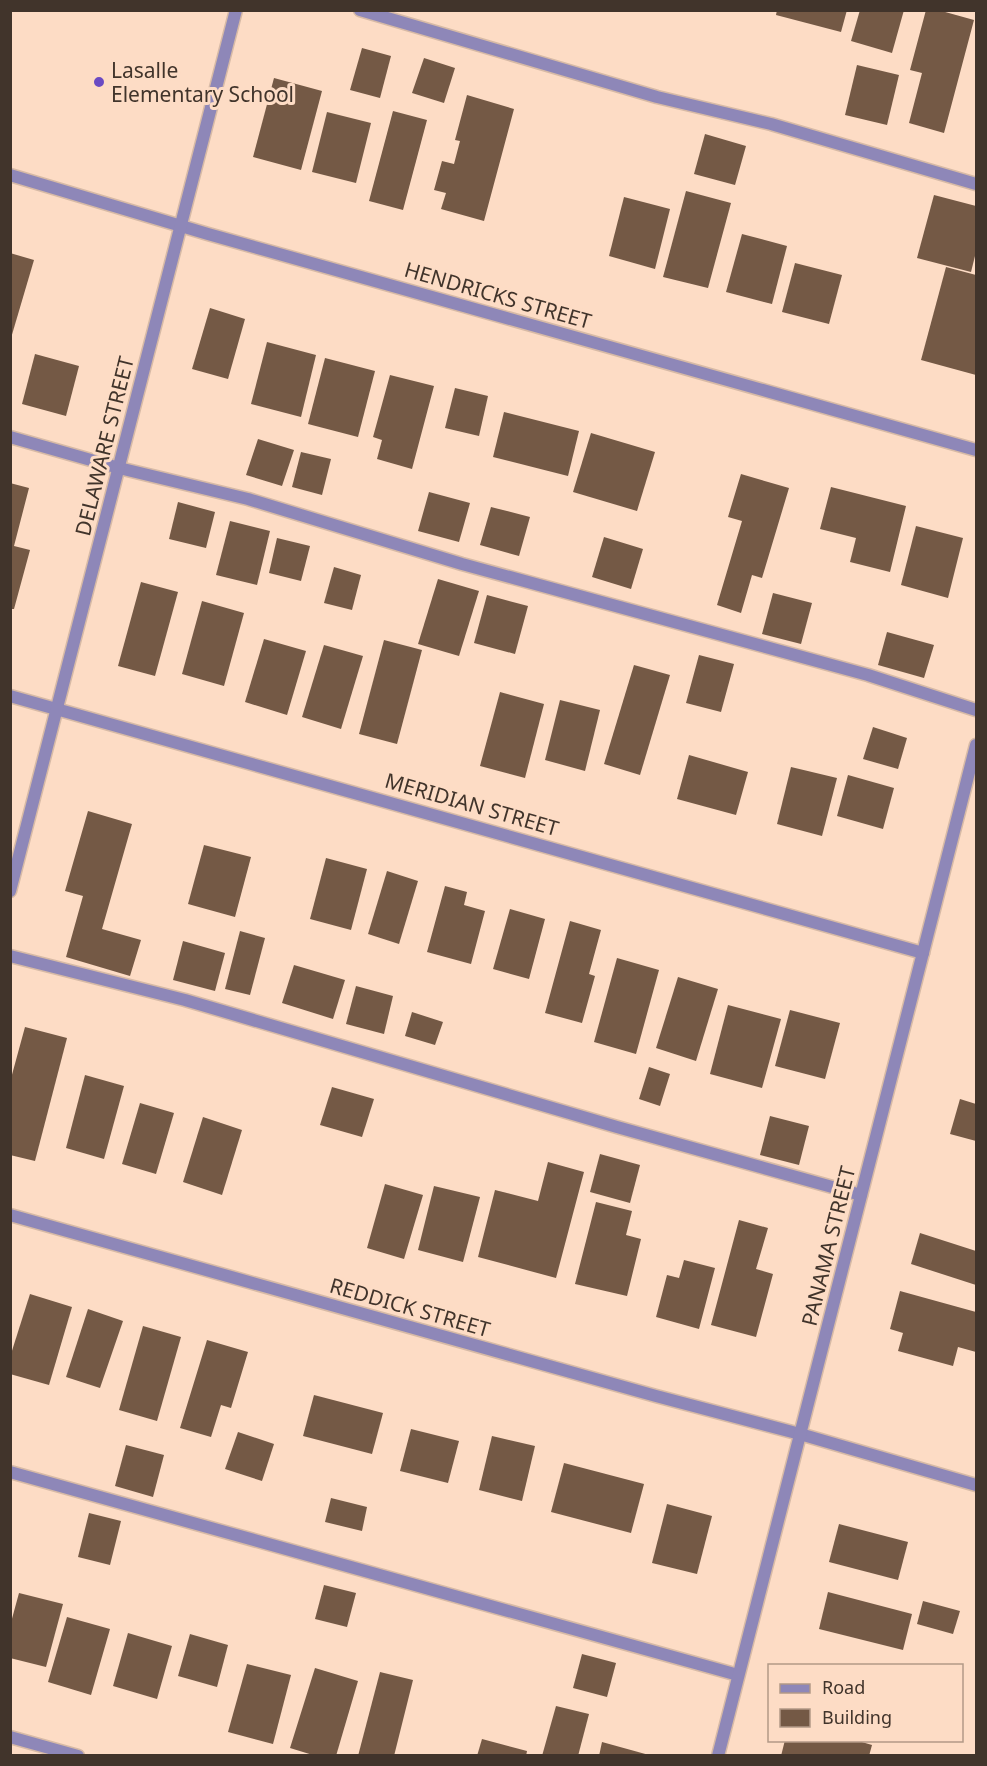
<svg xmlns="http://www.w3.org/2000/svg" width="987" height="1766" font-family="'Noto Sans',sans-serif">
<rect width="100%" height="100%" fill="#fddcc5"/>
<!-- building -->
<g fill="#745945">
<polygon points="777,10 847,10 841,32 776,15"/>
<polygon points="860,10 904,10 892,53 851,41"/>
<polygon points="926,10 938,10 974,20 944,133 909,123 922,73 910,70"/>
<polygon points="362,48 391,56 380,98 350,90"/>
<polygon points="424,58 455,68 444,103 412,93"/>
<polygon points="857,65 899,75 887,125 845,115"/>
<polygon points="274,78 322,91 301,170 253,157"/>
<polygon points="467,95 514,109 484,221 441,209 446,193 434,190 442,161 454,164 460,141 455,140"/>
<polygon points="393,111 427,120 403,210 369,201"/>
<polygon points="327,112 371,123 356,183 312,172"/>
<polygon points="705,134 746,146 735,185 694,174"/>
<polygon points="686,191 731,203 708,288 663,277"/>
<polygon points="934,195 976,206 976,252 971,272 917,258"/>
<polygon points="624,197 670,209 655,269 609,256"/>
<polygon points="742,234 787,246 772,304 726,292"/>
<polygon points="10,253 34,260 11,338 10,338"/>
<polygon points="795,263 842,275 829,324 782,312"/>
<polygon points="946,267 976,275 976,375 921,360"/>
<polygon points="210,308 245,319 228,379 192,369"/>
<polygon points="267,342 316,355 301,417 251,404"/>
<polygon points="35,354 79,366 66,416 22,404"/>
<polygon points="325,358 375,371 358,437 308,424"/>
<polygon points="390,375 434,386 412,469 377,459 382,440 373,437"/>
<polygon points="455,388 488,396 479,436 445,428"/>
<polygon points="504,412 579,431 568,476 493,457"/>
<polygon points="591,433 655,452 637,511 573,492"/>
<polygon points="258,439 294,450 282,486 246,475"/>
<polygon points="301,452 331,459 322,495 292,487"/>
<polygon points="741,474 789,488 762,578 752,575 741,613 717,605 742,521 728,517"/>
<polygon points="10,483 29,488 14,546 30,550 14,609 10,609"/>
<polygon points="831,487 906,506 890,572 850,562 856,538 820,529"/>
<polygon points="429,492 470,503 459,542 418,531"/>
<polygon points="178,502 215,512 206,548 169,539"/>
<polygon points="491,507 530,517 519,556 480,545"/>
<polygon points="230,521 270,531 257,585 216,575"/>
<polygon points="916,526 963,538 948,598 901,585"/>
<polygon points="604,537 643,549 631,589 592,577"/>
<polygon points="277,538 310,546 301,581 269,573"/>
<polygon points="334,567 361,575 352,610 324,603"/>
<polygon points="438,579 479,591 459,656 418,644"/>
<polygon points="141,582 178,592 155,676 118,666"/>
<polygon points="773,593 812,603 801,644 762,634"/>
<polygon points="487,595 528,606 515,654 474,643"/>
<polygon points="202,601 244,613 224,686 182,674"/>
<polygon points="887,632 934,645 924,678 878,665"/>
<polygon points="264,639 306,651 287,715 245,702"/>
<polygon points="384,640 422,650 397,744 359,734"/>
<polygon points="324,645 363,656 341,729 302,717"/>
<polygon points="699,655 734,664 721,712 686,703"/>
<polygon points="634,665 670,675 640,775 604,764"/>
<polygon points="500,692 544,704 525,778 480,766"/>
<polygon points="560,700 600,710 585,771 545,760"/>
<polygon points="873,727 907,738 898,769 863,759"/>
<polygon points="689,755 748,772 736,815 677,799"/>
<polygon points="791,767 837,778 822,836 777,824"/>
<polygon points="848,775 894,788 883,829 837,816"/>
<polygon points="88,811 132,824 102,929 141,940 130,976 66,957 83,896 65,891"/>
<polygon points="204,845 251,857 235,917 188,904"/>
<polygon points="326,858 367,869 351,930 310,919"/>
<polygon points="387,871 418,881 399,944 368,934"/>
<polygon points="445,886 467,892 464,905 485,911 471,964 427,952"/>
<polygon points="510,909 545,919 529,979 493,969"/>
<polygon points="570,921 601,930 589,974 595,976 582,1023 545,1013"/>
<polygon points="240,931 265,938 250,995 225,989"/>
<polygon points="183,941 225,953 215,991 173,980"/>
<polygon points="617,958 659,970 636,1054 594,1042"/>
<polygon points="294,965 345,980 333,1019 282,1003"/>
<polygon points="678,977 718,989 696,1061 656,1048"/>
<polygon points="356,986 393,996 384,1034 346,1024"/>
<polygon points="728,1005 781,1019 762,1088 710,1074"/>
<polygon points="790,1010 840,1023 825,1079 775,1066"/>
<polygon points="412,1012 443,1022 435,1045 405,1036"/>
<polygon points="25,1027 67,1038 35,1161 10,1155 10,1082"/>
<polygon points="649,1067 670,1074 660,1106 639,1099"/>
<polygon points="85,1075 124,1086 104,1159 66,1148"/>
<polygon points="332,1087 374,1099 362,1137 320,1125"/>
<polygon points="960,1099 976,1104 976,1141 950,1134"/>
<polygon points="140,1103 174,1113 156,1174 122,1164"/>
<polygon points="770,1116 809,1126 799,1165 760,1155"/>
<polygon points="203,1117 242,1130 222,1195 183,1182"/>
<polygon points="600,1154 640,1165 630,1203 590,1192"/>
<polygon points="548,1162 584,1172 556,1278 478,1257 495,1190 538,1201"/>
<polygon points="385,1184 423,1195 404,1259 367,1248"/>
<polygon points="434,1186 480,1197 463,1262 418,1250"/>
<polygon points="596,1202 632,1211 626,1235 641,1239 627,1296 575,1284"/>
<polygon points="739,1220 768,1228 756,1269 773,1274 756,1337 711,1325"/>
<polygon points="920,1233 976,1251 976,1285 911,1264"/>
<polygon points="684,1260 715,1268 699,1329 656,1317 667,1275 679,1278"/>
<polygon points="900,1291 976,1312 976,1352 958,1347 953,1366 898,1351 903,1333 890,1329"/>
<polygon points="30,1294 72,1307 49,1385 10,1374 10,1357"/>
<polygon points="88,1309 123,1321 100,1388 66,1377"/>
<polygon points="143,1326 181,1337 157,1421 119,1410"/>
<polygon points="207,1340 248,1352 231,1408 221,1405 211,1437 180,1428"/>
<polygon points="314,1395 383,1413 372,1454 303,1436"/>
<polygon points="411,1429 459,1441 448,1483 400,1471"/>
<polygon points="238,1432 274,1444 262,1481 225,1469"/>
<polygon points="492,1436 535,1446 522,1501 479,1490"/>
<polygon points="126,1445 164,1455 153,1497 115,1486"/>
<polygon points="564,1463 644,1484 631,1533 551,1512"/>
<polygon points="331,1498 367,1507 362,1531 325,1522"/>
<polygon points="667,1504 712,1516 697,1574 652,1563"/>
<polygon points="89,1513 121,1521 110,1565 78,1557"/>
<polygon points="839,1524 908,1542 898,1580 829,1562"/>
<polygon points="324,1585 356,1593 347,1627 315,1619"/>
<polygon points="828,1592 912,1614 903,1650 819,1629"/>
<polygon points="19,1593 63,1604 46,1667 10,1658 10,1626"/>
<polygon points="923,1601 960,1611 953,1634 917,1624"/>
<polygon points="67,1617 110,1629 91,1695 48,1682"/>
<polygon points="128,1633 172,1646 157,1699 113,1686"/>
<polygon points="190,1634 228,1645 217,1687 178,1676"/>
<polygon points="582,1654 616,1663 607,1697 573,1688"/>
<polygon points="247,1664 291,1675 273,1744 228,1732"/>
<polygon points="315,1668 358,1681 336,1756 316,1756 290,1748"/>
<polygon points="380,1672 413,1680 394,1756 358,1756"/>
<polygon points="556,1706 589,1714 578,1756 542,1756"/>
<polygon points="482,1739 527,1751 526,1756 477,1756"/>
<polygon points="785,1740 855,1740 872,1745 869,1756 781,1756"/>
<polygon points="602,1742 649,1755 649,1756 599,1756"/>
</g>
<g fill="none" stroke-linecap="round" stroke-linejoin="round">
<defs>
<g id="lane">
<polyline points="360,10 657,97 771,124 976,184"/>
<polyline points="10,437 119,468 248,499 462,564 868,675 976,710"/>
<polyline points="10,956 185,1000 617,1127 861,1195"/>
<polyline points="800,1434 976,1485"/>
<polyline points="10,1472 738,1675"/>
</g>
<g id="street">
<polyline points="10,175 208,234 976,450"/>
<polyline points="10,696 923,953"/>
<polyline points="10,891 236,10"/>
<polyline points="10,1215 656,1396 800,1434"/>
<polyline points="10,1737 78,1756"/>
<polyline points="718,1756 976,745"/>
</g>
</defs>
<!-- lane casing -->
<use href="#lane" stroke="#d7baa6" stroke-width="15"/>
<!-- street casing -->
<use href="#street" stroke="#d7baa6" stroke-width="15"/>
<!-- lane -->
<use href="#lane" stroke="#8e87b8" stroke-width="12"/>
<!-- street -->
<use href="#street" stroke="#8e87b8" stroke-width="12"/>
</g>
<!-- markers -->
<circle fill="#6a4ac3" stroke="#fddcc5" stroke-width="2" cx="99" cy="82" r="6"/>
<g text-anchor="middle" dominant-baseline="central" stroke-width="6" stroke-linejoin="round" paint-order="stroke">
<!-- poi labels -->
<g font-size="21" fill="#41342b" stroke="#fddcc5" text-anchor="start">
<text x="111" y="70">Lasalle<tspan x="111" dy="24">Elementary School</tspan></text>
</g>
<!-- street labels -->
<g font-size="21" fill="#41342b" stroke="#fddcc5">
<text transform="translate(498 295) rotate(16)">HENDRICKS STREET</text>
<text transform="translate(104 446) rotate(-76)">DELAWARE STREET</text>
<text transform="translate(472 804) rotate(16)">MERIDIAN STREET</text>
<text transform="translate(828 1246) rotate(-76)">PANAMA STREET</text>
<text transform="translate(410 1307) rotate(16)">REDDICK STREET</text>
</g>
</g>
<!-- border -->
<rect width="987" height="1766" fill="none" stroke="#41342b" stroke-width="24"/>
<!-- legend -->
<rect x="768" y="1664" width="195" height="78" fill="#fddcc5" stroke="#b29987" stroke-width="1.5"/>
<rect x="780" y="1684" width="30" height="9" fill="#8e87b8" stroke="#b29987" stroke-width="1.5"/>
<text x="822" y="1694" font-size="18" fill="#41342b">Road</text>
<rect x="780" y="1709" width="30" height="18" fill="#745945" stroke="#b29987" stroke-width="1.5"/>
<text x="822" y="1724" font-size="18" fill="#41342b">Building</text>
</svg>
